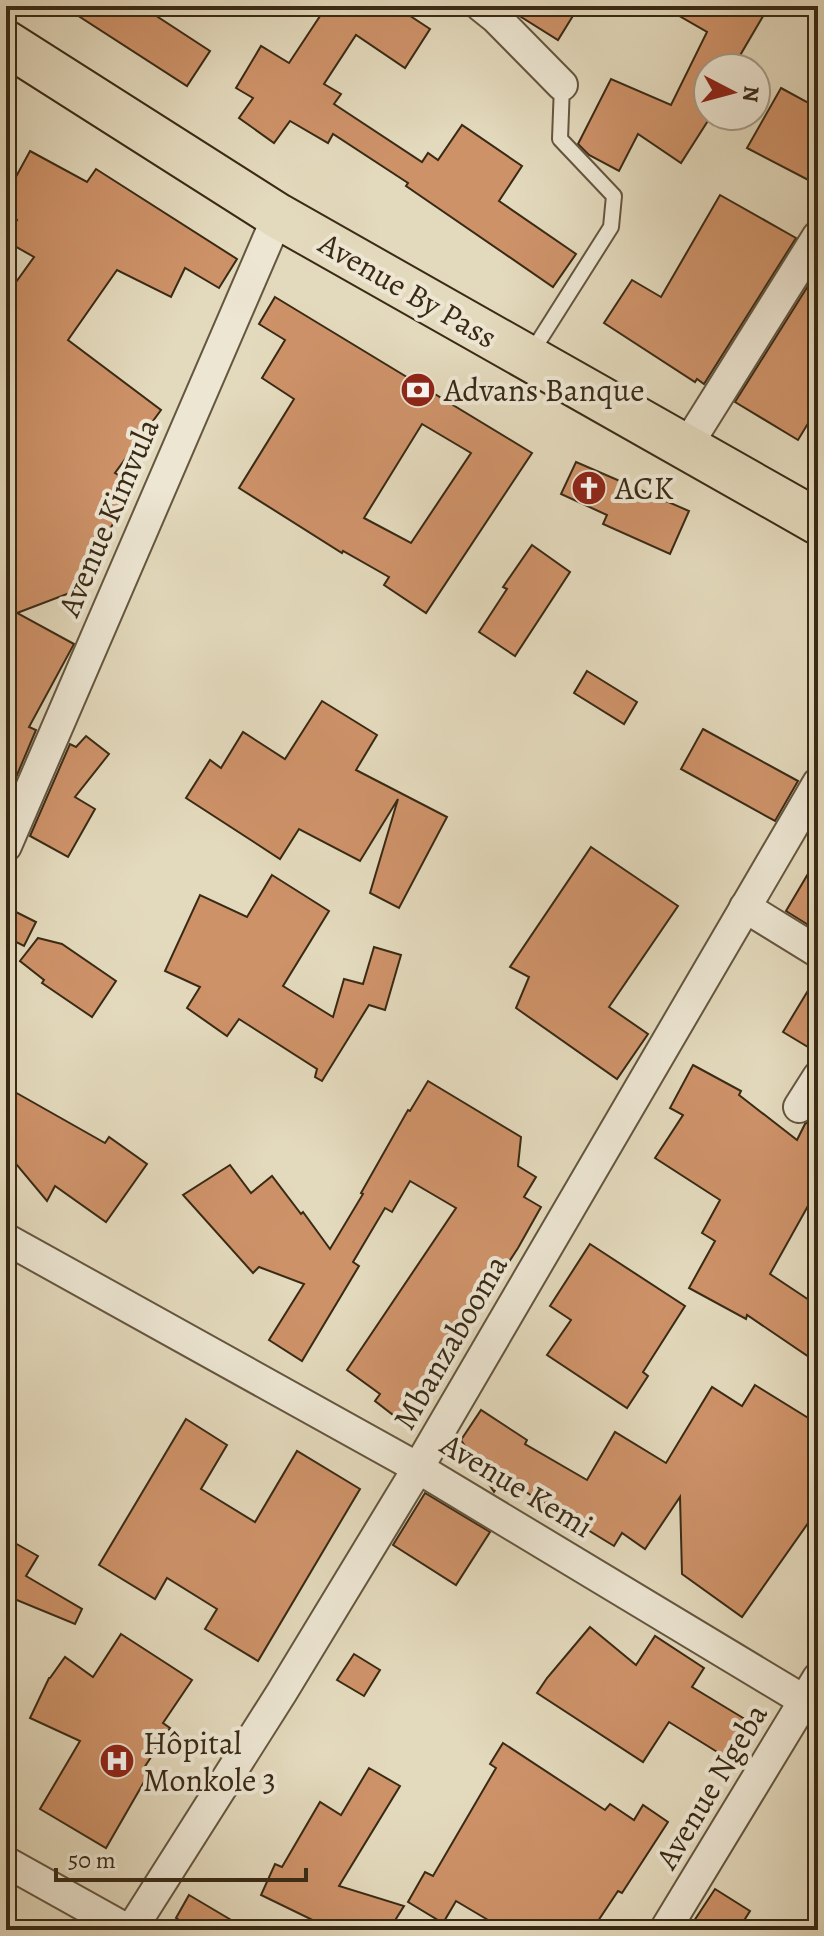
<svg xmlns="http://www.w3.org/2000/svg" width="824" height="1936" font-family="Alegreya,serif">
<rect width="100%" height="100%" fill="#e3d9bc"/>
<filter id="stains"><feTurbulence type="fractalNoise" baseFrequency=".0025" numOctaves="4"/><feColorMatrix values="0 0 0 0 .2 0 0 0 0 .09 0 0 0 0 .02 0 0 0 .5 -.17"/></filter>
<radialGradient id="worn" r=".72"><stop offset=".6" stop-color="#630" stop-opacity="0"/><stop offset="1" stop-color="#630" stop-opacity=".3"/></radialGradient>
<!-- building -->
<g fill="#ce9269" stroke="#392a15" stroke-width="2" fill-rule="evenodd">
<polygon points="63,6 141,6 210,51 187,86"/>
<polygon points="311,6 395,6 430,29 405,68 356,35 324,84 341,94 334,104 422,162 428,153 438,160 462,125 522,166 499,201 576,254 553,287 406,186 408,183 333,134 328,143 290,121 274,143 239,118 253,98 236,88 261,46 289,63 322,13"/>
<polygon points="509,6 579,6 558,40 518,15"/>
<polygon points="662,6 769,6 735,64 742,68 708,68 708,116 711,116 681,163 638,134 619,171 589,155 578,144 611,79 671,105 707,32"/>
<polygon points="781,88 818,108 818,185 747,148"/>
<polygon points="30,151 87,182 96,169 237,259 219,288 185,268 171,297 117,270 68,340 161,410 115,473 135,485 75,591 17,613 74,644 29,727 36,730 6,801 6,296 34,257 6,241 17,220 6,214 6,195"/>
<polygon points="720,195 796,238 704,384 697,379 695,382 604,323 632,280 661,297"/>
<polygon points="818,270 818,407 798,440 735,402"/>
<path d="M275,297L532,453L426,613L384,585L389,577L343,551L342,553L239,488L294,399L262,378L285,340L259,324ZM422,424L471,453L411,543L364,518Z"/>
<polygon points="576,462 689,511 670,554 603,524 607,515 561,494"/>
<polygon points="532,545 570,572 515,656 479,632 507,589 503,587"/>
<polygon points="587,671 637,702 624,724 574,693"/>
<polygon points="322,701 377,735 356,770 447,817 399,908 370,893 398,799 360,861 299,829 280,859 186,798 210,760 221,768 243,732 285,759"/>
<polygon points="703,729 798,781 775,821 681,769"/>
<polygon points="86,736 109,754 75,797 95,809 68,857 30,836 70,744 76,747"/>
<polygon points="591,847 678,906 609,1007 648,1034 617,1079 516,1008 529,977 510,967"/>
<polygon points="818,857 818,931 786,911"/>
<polygon points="272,875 329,911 283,986 333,1017 344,979 363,984 374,947 401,955 385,1010 369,1005 322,1081 315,1077 317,1069 239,1019 227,1036 187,1008 200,987 165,971 200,895 247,917"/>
<polygon points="6,907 36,922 24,946 6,937"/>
<polygon points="38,938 62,944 116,981 92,1017 42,983 44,980 20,961"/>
<polygon points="818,974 818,1053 783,1032"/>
<polygon points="693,1065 741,1091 739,1095 797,1140 805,1124 814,1117 818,1111 818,1188 770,1274 818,1306 818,1363 747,1315 746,1319 689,1288 715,1241 702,1233 720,1200 655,1158 683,1115 670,1108"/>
<polygon points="428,1081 521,1137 518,1166 536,1177 524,1197 541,1207 518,1248 486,1297 481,1293 449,1346 458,1353 406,1425 375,1401 380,1394 347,1370 456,1208 410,1181 392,1212 385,1208 353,1262 359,1266 302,1361 269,1340 304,1284 259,1267 253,1273 183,1195 230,1165 251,1193 272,1176 301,1214 303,1212 330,1249 363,1194 361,1193 408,1110 410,1111"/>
<polygon points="6,1087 105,1143 109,1137 147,1164 106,1222 55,1186 47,1201 6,1152"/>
<polygon points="590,1244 685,1306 643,1372 648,1376 627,1408 547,1355 571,1320 550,1306"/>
<polygon points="755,1385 818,1424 818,1509 742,1617 682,1574 680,1497 645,1549 622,1533 614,1546 503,1478 494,1492 461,1440 481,1410 527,1440 525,1444 587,1480 615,1432 666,1463 712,1387 742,1406"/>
<polygon points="186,1419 227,1445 201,1489 255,1522 297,1451 360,1489 258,1661 205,1629 217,1609 167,1578 155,1599 99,1565"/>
<polygon points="425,1493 490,1532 456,1585 393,1545"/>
<polygon points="6,1538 38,1556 26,1576 82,1609 75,1624 12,1598 6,1608"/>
<polygon points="590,1627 636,1665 655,1636 704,1668 692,1687 758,1727 735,1763 669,1722 643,1762 537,1693 547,1678"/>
<polygon points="121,1634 192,1680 163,1723 170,1728 142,1771 148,1775 106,1848 40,1809 80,1741 30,1718 49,1678 50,1678 65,1657 93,1677"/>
<polygon points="354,1654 380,1670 364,1696 337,1680"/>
<polygon points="503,1743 605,1810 610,1804 634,1820 643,1805 668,1822 622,1893 618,1891 592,1930 505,1930 456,1901 443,1923 408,1902 425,1872 433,1876 496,1768 490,1764"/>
<polygon points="369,1768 400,1786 339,1886 404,1906 389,1930 333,1930 261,1895 275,1864 282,1867 320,1802 341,1815"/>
<polygon points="715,1889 750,1911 738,1930 688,1930"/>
<polygon points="189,1895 248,1930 196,1930 176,1918"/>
</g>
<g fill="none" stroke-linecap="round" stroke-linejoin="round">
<defs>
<polyline id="service" points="530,355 611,227 614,196 560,139 562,85"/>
<g id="minor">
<polyline points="481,6 496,18 562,85"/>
<polyline points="686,447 818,236"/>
<polyline points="6,846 278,216"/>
<polyline points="745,907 818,952"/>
<polyline points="799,1107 818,1077"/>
<polyline points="6,1239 418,1468 818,1709"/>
<polyline points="6,1862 128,1930"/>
<polyline points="131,1930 282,1692 418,1468 818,783"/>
<polyline points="665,1930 818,1678"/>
</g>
<polyline id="trunk" points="6,43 278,216 818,522"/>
</defs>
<!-- service casing -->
<use href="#service" stroke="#64563f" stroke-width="18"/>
<!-- minor casing -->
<use href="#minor" stroke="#64563f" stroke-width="34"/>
<!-- trunk casing -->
<use href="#trunk" stroke="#392a15" stroke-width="48"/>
<!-- service -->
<use href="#service" stroke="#ede6d3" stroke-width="14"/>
<!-- minor -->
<use href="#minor" stroke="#ede6d3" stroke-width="30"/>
<!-- trunk -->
<use href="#trunk" stroke="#e3d9bc" stroke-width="44"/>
</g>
<!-- icons -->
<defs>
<symbol id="bank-disc" viewBox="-11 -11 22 22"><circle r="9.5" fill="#8f2418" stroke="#ede6d3"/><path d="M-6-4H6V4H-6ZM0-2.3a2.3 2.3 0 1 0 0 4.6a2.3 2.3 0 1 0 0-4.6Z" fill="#fff"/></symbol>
<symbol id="church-disc" viewBox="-11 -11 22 22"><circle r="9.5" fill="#8f2418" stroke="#ede6d3"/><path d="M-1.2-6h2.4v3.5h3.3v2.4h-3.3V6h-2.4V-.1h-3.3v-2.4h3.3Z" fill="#fff"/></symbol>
<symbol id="hospital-disc" viewBox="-11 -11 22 22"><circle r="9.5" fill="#8f2418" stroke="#ede6d3"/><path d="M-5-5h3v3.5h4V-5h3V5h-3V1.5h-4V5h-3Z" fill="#fff"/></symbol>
</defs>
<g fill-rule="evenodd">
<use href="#bank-disc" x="398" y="370" width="40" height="40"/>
<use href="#church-disc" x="569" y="468" width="40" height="40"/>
<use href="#hospital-disc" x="97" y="1741" width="40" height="40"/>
</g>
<g text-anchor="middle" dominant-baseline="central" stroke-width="8" stroke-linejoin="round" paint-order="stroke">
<!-- street labels -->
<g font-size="32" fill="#392a15" stroke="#ede6d3">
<text transform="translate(408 290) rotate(30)">Avenue By Pass</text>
<text transform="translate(108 517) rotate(-67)">Avenue Kimvula</text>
<text transform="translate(450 1342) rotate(-60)">Mbanzabooma</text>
<text transform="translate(517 1485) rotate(31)">Avenue Kemi</text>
<text transform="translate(711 1786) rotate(-59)">Avenue Ngeba</text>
</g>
<!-- poi labels -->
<g font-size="32" fill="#392a15" stroke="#ede6d3" text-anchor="start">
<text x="444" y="390">Advans Banque</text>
<text x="615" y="488">ACK</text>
<text x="143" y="1743">Hôpital<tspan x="143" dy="37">Monkole 3</tspan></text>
</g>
</g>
<!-- margin -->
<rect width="824" height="1936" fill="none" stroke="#e3d9bc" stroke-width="32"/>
<rect x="8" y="8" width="808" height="1920" fill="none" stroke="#392a15" stroke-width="4"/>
<rect x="16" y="16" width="792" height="1904" fill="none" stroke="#392a15" stroke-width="2"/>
<!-- north arrow -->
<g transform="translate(732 92) rotate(96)"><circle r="38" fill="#ede6d3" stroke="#a59b87" stroke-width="2"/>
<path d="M0-6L14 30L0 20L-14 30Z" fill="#8f2418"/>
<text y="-12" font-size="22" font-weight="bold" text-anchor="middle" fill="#392a15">N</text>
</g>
<!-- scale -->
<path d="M56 1868v12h250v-12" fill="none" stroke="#392a15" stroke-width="4"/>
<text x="68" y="1868" font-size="24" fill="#392a15" stroke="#ede6d3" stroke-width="6" paint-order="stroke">50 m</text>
<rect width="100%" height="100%" filter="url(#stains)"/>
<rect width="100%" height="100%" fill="url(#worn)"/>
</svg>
